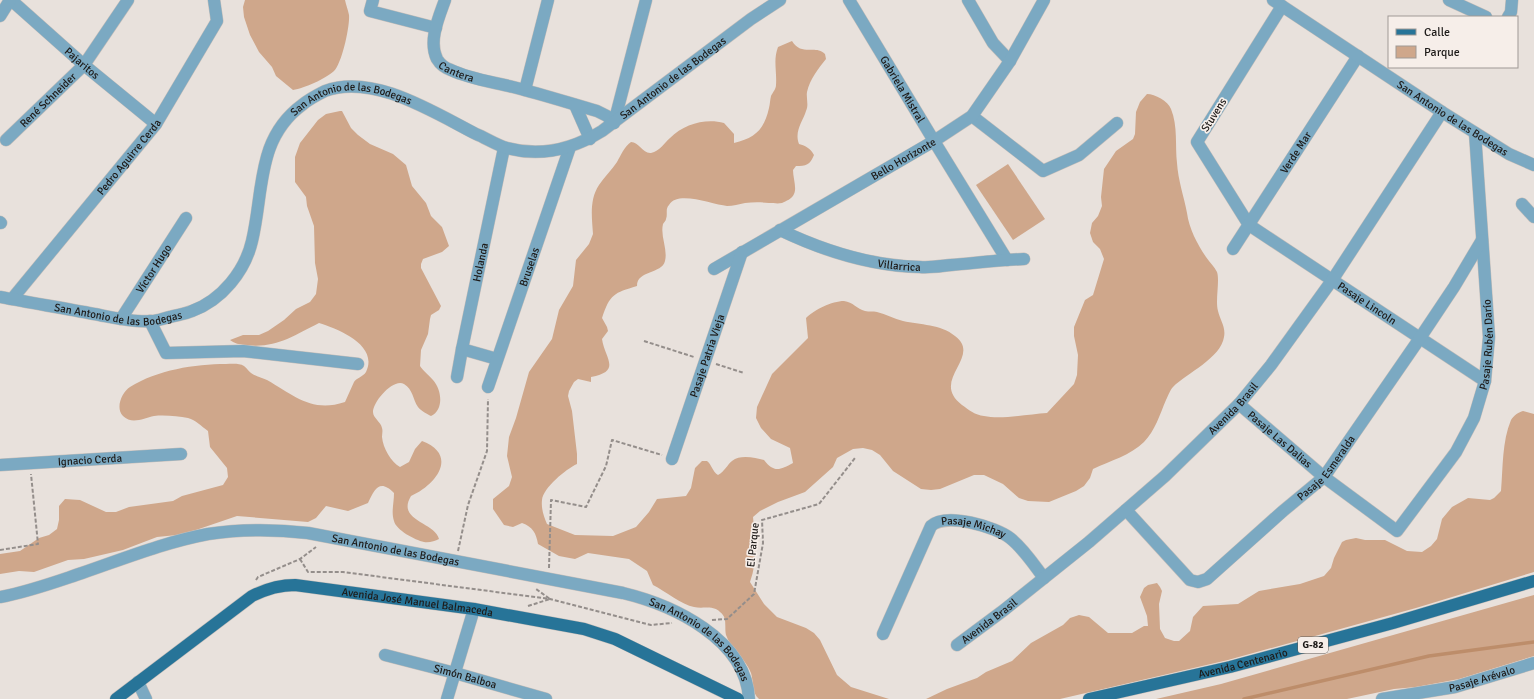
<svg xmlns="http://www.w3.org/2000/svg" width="1534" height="699" font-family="Signika,sans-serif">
<rect width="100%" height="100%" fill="#e8e1dc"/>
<!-- green -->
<g fill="#cfa78b">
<path d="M245,0H345C346,5 348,10 349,15C350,26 342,63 334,71C325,79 305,88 293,90L276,76L272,67L259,52L250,35L244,17L243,7Z"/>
<path d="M792,41C802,57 815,44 825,54L826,59C818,69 810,79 807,92C806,98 809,105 806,111C803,121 794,131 799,144C806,146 810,148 814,155C810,165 806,166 796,166L793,170C793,178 797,188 794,194C792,199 786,201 782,203C777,204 774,203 769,203C761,202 753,202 745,203C739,204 733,206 727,206C713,205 678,190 669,205C665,209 668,214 666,219C666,221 664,222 663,224C660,236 668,249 665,261C662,274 637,270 637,286C614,293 610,294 602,318L607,327L608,331L602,339C605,359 622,371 591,377V382L578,379L574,382L569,391L568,396L572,411L577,454V464C566,469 543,488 542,500C541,509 544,517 547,524L575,535L613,536L636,527L649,512L657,499L686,496L691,488L695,468L702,461H707C712,465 712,471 718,475C725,471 727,465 732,461C741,454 755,458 764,460C774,473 780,470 793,463L790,448L771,439L761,428L756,418L757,407L772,374L808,338L806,318C814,310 832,301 844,301C853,302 857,309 865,311C869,312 873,311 877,312C886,314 894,319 903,321C920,325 941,324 955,336C983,357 929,380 962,405C969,410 975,415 984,416C1001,420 1029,414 1047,413L1074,384L1077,375L1078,355L1074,336V327L1085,300L1093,295L1104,259L1100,249L1093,242L1090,233L1092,223L1098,216L1102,206L1101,197L1104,169L1116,151L1133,139L1135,134L1136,112L1140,102L1147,94C1155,94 1168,101 1171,109C1178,126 1175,146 1177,163C1178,180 1184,197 1187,213C1189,229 1198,245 1206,257C1210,263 1214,266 1217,272C1220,281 1215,300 1218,311C1220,320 1226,327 1224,337C1221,358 1187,373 1173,387C1170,390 1168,396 1166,400C1160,414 1155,431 1144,442C1131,455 1110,461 1093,469L1090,478L1084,486L1076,491L1049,502L1028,501L1019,498L1003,484L984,475H974L940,489L931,490L921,489L893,471L880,455L872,450L863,448L853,449L837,458L833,467L805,492L778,502L760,511L753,517C755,539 758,560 750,582L764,604L777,617L806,628L814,633L820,640L837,675L851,687L889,699H759C751,692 754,682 751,673C746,659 731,650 726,635C724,626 728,618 720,612C713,605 702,609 694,607C682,605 665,591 653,585L647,571L629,559L588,553L575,559L559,556L538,544C536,533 533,527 522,523L513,527L504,525L493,509V499L509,486L512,477L507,456L509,437L516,418L529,372L552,339L559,310L573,286L576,260L589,244L593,234C592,218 589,200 599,185C604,177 612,170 617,162C621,155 624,147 631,142C639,142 643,154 651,153C660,151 664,143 670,138C684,124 706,118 724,123L734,134V143C755,138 764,130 769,108C770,104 770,100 771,96C773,92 776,89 776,85C777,71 773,60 778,47Z"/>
<path d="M340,111H342L351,128L358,135L370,144L393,154L406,165L412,186L426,203L431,216L442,227L449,246L442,252L423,259L421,264V268L441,306L439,310L431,315L430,319L428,334L421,350L420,366C423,371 429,375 433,380C442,390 444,410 431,416C427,414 421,411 418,407C413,400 413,389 404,384C393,378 373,402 373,412C373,418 381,422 382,428C383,431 382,434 382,437C383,448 391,462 400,467L409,462L415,449L422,441C459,455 436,485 411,496C396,521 435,522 439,539C435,541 429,543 424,542C415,540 396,530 394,521C391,512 394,503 394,493C380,479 375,488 368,503L348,511L326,506L316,518L308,522L237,516L196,530L177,535L157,537L123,550L84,559L68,560L34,572L19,571L0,574V554L20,551L39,538L49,535L57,529L59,520V506L65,499L80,500L106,512H116L129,507L173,501L182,496L223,485L228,477L227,468L210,447L208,431C201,426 196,420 188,418C178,416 164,415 154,416C144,418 132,425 123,416C115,408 122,392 130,387C157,370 195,364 226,364C232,364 239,363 244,366C247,368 248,371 251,373C255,376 262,378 267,380C295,396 312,413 345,402C348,395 351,389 354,382C356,378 363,377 366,372C379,345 338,329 319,323C293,336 275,349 245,345C239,344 235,344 230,340L243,335H259L268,331L284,320L296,309L310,302L316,294L318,279L315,263L314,226L307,206L306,197L295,182V157L300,143L318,120L326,114Z"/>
<polygon points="1008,164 1045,219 1013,240 976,185"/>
<path d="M1523,411L1534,414V572L1416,608L1228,660L1060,699H926L947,689L977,678L986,672L1012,661L1031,643L1063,625L1070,618L1079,615L1089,617L1108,633H1132L1144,626H1148L1147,616L1140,597L1144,588L1148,585L1157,583L1160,587L1162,591L1159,604L1160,629L1165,638L1174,641H1179L1190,631L1193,617L1203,606L1238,604L1259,591L1300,584L1324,576L1331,568L1334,558L1342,542L1346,540L1356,538L1365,540H1385L1407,551L1422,552L1431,546L1437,539L1442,519L1452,507L1468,498L1490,500L1494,498L1501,491C1503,468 1502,441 1511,420C1514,415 1519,412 1523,411Z"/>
<polygon points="1534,595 1534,656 1459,679 1416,687 1394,689 1347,699 1156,699 1221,684"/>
</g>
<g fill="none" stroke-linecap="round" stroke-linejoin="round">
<!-- stream -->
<polyline stroke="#bd8d6a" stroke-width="3.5" points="1244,699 1429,656 1534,642"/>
<defs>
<g id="minor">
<path id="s1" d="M11,0L84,65L156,124"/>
<polyline points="373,0 370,11 436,28"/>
<path id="s2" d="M445,0C439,17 428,41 437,59C440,64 445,68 451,70C470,79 493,82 513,87C541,94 569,103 597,111L607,116L614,123"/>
<path id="s3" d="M849,0L934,141L1007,260"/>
<polyline points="968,0 993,43 1010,61"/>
<polyline points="1449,0 1486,17"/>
<path id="s4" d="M1282,6L1197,142L1249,225L1485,381"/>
<polyline points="1508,17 1511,12 1512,0"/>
<polyline points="525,90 548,0"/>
<polyline points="575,105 590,139"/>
<polyline points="972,116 1043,171 1079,155 1117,123"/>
<polyline points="614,123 646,0"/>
<path id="s5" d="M6,140L84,65L128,0"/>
<polyline points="1522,204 1534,217"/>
<polyline points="0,222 1,223"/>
<path id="s6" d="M780,230C824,251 871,266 920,267C930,268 941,266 951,265C975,263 999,260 1024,259"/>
<path id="s7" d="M1233,249L1358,56"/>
<path id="s8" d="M714,269L934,141L972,116L1010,61L1044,0"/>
<path id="s9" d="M12,299L156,124L217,21L214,0"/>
<path id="s10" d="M121,319L186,218"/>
<polyline points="150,321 166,353 243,351 358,364"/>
<polyline points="462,349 497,359"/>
<path id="s11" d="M457,377L462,349L504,148"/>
<path id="s12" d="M488,387L570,147"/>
<path id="s13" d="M1239,404L1324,477L1397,531L1456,452L1474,418L1485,381L1489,337L1475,133"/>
<path id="s14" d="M672,459L742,252"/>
<path id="s15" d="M0,465L181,454"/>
<path id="s16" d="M1126,510L1190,580L1198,582L1207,579L1283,511L1324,477L1420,338L1454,287L1482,240"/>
<path id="s17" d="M883,634L931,526C946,512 996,527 1010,538C1024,549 1034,565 1044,578"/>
<path id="s18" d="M957,645L1004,610L1089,542L1165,476L1239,404L1271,365L1333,279L1442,112"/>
<path id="s19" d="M385,655L455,673L546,699"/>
<polyline points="138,682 146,699"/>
<polyline points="447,699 474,609"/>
<path id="s20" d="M1382,699L1455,687L1534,663"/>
</g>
<g id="tertiary">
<path id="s21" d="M1273,0L1442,112L1509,154L1534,165"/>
<polyline points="0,16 10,0"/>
<path id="s22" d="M0,297C31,303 63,308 94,314C111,317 135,323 151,321C158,321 164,318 170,317C177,315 185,314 192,311C222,300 245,271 252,241C264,191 256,139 302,105C309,99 317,95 325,91C373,73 433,112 476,134C486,138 496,145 507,148C540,157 573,149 602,131L751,19L780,0"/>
<path id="s23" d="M0,597C28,592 55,582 82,573C123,559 165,542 208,534C241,529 274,529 308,533L623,593C673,605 746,639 749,699"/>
</g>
<g id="primary">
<path id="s24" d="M116,699L252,596C266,589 279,585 295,585L474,609L584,629L615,639L738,699"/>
<path id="s25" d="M1089,699L1230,667L1393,623L1534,581"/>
</g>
</defs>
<!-- minor casing -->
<use href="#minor" stroke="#c3bdb9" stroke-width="13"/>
<!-- tertiary casing -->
<use href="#tertiary" stroke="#c3bdb9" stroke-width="13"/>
<!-- primary casing -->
<use href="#primary" stroke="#c3bdb9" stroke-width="13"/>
<!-- path -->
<g stroke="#948e8b" stroke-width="2" stroke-dasharray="4 2" stroke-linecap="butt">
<polyline points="644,341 694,357"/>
<polyline points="716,364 744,373"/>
<polyline points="0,550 38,544 31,474"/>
<polyline points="458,551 468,505 487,451 488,399"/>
<polyline points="300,559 308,572 343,572 550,599 651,625 672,623"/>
<polyline points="549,568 551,500 586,507 606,466 612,440 662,455"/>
<polyline points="256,580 258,577 300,559 316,547"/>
<polyline points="528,606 550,599 536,589"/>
<polyline points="712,620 727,619 754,594 763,543 762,520 819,504 855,458"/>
</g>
<!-- minor -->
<use href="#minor" stroke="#7ba9c2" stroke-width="12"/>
<!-- tertiary -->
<use href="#tertiary" stroke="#7ba9c2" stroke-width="12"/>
<!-- primary -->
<use href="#primary" stroke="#277498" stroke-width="12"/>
</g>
<g text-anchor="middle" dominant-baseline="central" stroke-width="3.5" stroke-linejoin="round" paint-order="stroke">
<!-- shield labels -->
<rect fill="#f6eee9" stroke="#5e5a57" stroke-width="1" x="1298" y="637" width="30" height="16" rx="3"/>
<g font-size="10" font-weight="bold" fill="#1d1a18">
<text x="1313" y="645">G-82</text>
</g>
<!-- street labels -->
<g font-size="11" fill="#1d1a18" stroke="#f6eee9">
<text stroke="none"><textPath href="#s1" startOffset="95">Pajaritos</textPath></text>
<text stroke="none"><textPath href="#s2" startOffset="85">Cantera</textPath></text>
<text stroke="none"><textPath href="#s22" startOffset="851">San Antonio de las Bodegas</textPath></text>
<text stroke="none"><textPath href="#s3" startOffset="104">Gabriela Mistral</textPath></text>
<text stroke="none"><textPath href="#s5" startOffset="58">René Schneider</textPath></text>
<text stroke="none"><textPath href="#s22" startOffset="492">San Antonio de las Bodegas</textPath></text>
<text transform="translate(1214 115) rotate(-58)">Stuvens</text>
<text stroke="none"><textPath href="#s21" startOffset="215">San Antonio de las Bodegas</textPath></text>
<text stroke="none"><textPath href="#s7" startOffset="115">Verde Mar</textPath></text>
<text stroke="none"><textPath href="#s9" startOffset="184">Pedro Aguirre Cerda</textPath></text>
<text stroke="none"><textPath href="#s8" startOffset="219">Bello Horizonte</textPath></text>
<text stroke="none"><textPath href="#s11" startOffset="117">Holanda</textPath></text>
<text stroke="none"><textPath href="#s6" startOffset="125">Villarrica</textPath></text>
<text stroke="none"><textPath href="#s12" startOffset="127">Bruselas</textPath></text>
<text stroke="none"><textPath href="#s10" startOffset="60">Víctor Hugo</textPath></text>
<text stroke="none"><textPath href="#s4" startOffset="400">Pasaje Lincoln</textPath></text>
<text stroke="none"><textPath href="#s22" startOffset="120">San Antonio de las Bodegas</textPath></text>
<text stroke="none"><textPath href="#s13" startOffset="415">Pasaje Rubén Darío</textPath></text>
<text stroke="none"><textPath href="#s14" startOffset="109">Pasaje Patria Vieja</textPath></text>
<text stroke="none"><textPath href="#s18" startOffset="364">Avenida Brasil</textPath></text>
<text stroke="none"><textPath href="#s13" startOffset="54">Pasaje Las Dalias</textPath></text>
<text stroke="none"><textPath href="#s15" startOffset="90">Ignacio Cerda</textPath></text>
<text stroke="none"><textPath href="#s16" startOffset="276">Pasaje Esmeralda</textPath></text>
<text stroke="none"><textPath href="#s17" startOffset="163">Pasaje Michay</textPath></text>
<text transform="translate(753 545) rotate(-84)">El Parque</text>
<text stroke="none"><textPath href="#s23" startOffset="407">San Antonio de las Bodegas</textPath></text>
<text stroke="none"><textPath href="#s24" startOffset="339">Avenida José Manuel Balmaceda</textPath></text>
<text stroke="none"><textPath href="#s18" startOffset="40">Avenida Brasil</textPath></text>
<text stroke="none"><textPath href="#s23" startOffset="731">San Antonio de las Bodegas</textPath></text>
<text stroke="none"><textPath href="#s25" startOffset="158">Avenida Centenario</textPath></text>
<text stroke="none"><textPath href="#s19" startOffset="83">Simón Balboa</textPath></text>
<text stroke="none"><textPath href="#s20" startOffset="102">Pasaje Arévalo</textPath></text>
</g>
</g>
<!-- legend -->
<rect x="1388" y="16" width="130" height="52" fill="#f6eee9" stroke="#9f9995"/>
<rect x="1396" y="29" width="20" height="6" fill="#277498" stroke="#9f9995"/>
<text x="1424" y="36" font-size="12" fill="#1d1a18">Calle</text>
<rect x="1396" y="46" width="20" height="12" fill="#cfa78b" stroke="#9f9995"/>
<text x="1424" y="56" font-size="12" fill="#1d1a18">Parque</text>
</svg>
